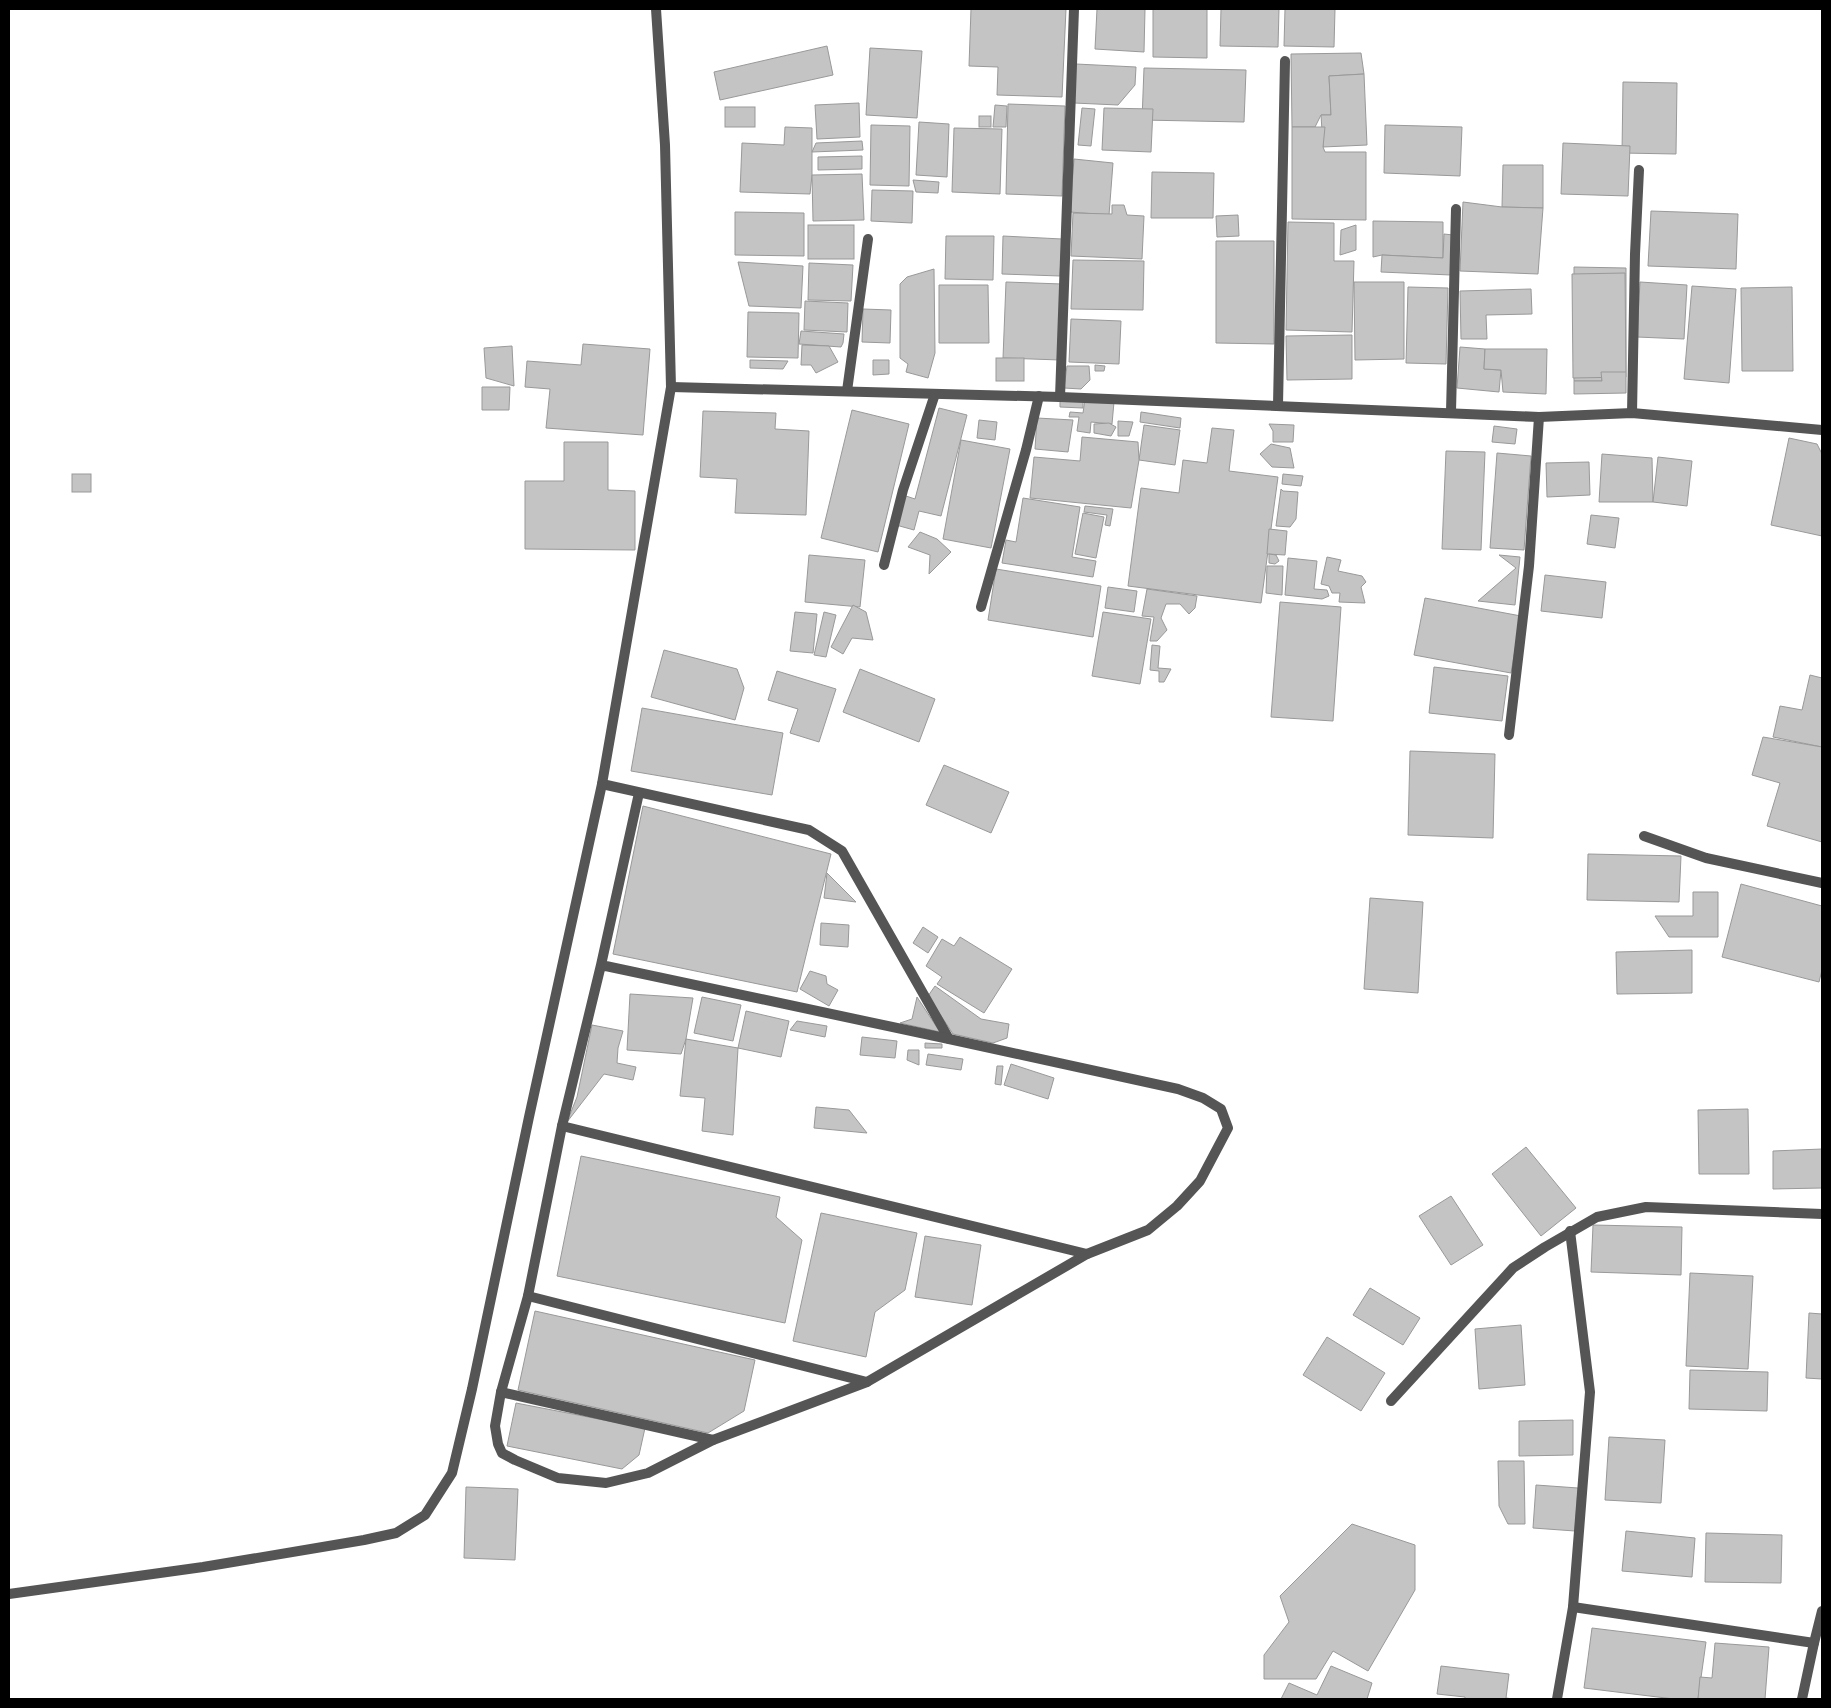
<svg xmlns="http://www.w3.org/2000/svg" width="1831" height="1708" font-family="'Varela Round',sans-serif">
<rect width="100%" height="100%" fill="#fff"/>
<!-- building -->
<g fill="#c4c4c4" stroke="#999">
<polygon points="971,9 1066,9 1062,97 997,95 998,67 969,66"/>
<polygon points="1097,9 1145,9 1144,52 1095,49"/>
<polygon points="1153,9 1207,9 1207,58 1153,57"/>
<polygon points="1221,9 1279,9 1278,47 1220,46"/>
<polygon points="1285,9 1335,9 1334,47 1284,46"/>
<polygon points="827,46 833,75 720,100 714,72"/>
<polygon points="870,48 922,51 917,118 866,115"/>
<polygon points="1361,53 1364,74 1329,76 1331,115 1321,115 1315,127 1292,127 1291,54"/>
<polygon points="1076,64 1136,67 1135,85 1118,105 1074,103"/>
<polygon points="1144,68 1246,70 1244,122 1142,120"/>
<polygon points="1364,74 1367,145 1323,147 1321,115 1331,115 1329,76"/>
<polygon points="1623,82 1677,83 1676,154 1622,153"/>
<polygon points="859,103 860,137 817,139 815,105"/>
<polygon points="1008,104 1065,106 1062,196 1006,194"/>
<polygon points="995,105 1007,106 1006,127 993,127"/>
<rect x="725" y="107" width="30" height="20"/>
<polygon points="1082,108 1095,109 1091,146 1078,145"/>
<polygon points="1104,108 1153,109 1151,152 1102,150"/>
<rect x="979" y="116" width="12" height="11"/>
<polygon points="919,122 949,124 947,177 916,175"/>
<polygon points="871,125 910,126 909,186 870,185"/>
<polygon points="1385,125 1462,127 1460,176 1384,173"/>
<polygon points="785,127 812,128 812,175 810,194 740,192 742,143 784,145"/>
<polygon points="1292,127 1325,127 1323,147 1325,152 1366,152 1366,220 1292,219"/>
<polygon points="954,128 1002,129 1000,194 952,192"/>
<polygon points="862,141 863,150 812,152 816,143"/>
<polygon points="1563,143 1630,146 1628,196 1561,194"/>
<polygon points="862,156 862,169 818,170 818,157"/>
<polygon points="1074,159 1113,163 1109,215 1070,212"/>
<polygon points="1503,165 1543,165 1543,208 1502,207"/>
<polygon points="1152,172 1214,173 1213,218 1151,218"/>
<polygon points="862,174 864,220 813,221 812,175"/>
<polygon points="913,180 939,182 938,193 916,192"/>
<polygon points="872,190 913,191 912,223 871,221"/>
<polygon points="1463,202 1502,207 1543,208 1538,274 1460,271"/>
<polygon points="1112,205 1124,205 1127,215 1144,216 1142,259 1071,256 1073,213 1112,214"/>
<polygon points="1651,211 1738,214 1736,269 1648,266"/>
<polygon points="735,212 804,213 804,256 735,255"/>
<polygon points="1238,215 1239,236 1217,237 1216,216"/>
<polygon points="1373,221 1443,222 1443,258 1382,255 1373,257"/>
<polygon points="1288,222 1334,223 1334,261 1354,261 1352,332 1286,330"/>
<rect x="808" y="225" width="46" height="34"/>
<polygon points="1356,225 1356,250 1340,255 1341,230"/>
<polygon points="1444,234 1453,235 1451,275 1381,272 1382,255 1443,258"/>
<polygon points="946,236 994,236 993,280 945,279"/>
<polygon points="1003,236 1062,239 1060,276 1002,274"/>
<polygon points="1216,241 1274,241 1274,344 1216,343"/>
<polygon points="1073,260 1144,261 1143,310 1071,309"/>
<polygon points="738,262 803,266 801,308 749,306"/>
<polygon points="809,263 853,265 851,301 808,300"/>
<polygon points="1574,267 1626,268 1626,372 1601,372 1602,381 1574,381"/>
<polygon points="934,269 935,353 928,378 906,372 908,364 900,358 900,284 907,277"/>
<polygon points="1625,273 1626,377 1573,378 1572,274"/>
<polygon points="1006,282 1062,284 1060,360 1003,358"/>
<polygon points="1354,282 1404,282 1404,359 1355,360"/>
<polygon points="1640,282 1687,285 1684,339 1637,337"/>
<polygon points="939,285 988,285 989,343 939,343"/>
<polygon points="1692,286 1736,289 1729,383 1684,379"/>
<polygon points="1408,287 1448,288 1446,364 1406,363"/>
<polygon points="1792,287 1793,371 1742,371 1741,288"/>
<polygon points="1531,289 1532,314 1486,315 1487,339 1461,339 1460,291"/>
<polygon points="805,301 848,303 847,332 804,330"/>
<polygon points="863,309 891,310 890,343 862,342"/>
<polygon points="748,312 799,313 798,358 747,357"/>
<polygon points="1071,319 1121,321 1119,364 1069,362"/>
<polygon points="801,331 844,334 843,343 841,347 799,344"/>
<polygon points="1352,335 1352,379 1287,380 1286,336"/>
<polygon points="583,344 650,349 643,435 546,428 550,389 525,387 527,361 581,365"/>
<polygon points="802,345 829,346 838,362 816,373 811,365 801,365"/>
<polygon points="512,346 514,386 486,378 484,348"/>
<polygon points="1460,347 1485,349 1484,369 1501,370 1499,392 1457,388"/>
<polygon points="1485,349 1547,349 1546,394 1503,392 1501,370 1484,369"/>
<rect x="996" y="358" width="28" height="23"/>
<polygon points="750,360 788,361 783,369 750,368"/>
<polygon points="873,360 889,360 889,374 873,375"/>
<polygon points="1095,365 1105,366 1104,371 1095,371"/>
<polygon points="1067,366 1089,366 1090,380 1081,389 1064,388"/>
<polygon points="1601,372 1626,372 1626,393 1574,394 1574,381 1602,381"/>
<polygon points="482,387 510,387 509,410 482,410"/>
<polygon points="1060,398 1083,399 1083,408 1060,407"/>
<polygon points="1085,399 1114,402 1112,424 1091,422 1090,433 1077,431 1079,417 1069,417 1070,412 1083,413"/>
<polygon points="939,408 967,415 941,516 919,511 914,530 896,525 903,495 915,499"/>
<polygon points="852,410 909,424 878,552 821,538"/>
<polygon points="703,411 776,413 775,429 809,431 806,515 735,513 737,479 700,477"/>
<polygon points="1141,412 1181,418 1180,428 1140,422"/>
<polygon points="1037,418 1073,420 1068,452 1035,449"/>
<polygon points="979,420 997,422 995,440 977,438"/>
<polygon points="1118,421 1133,422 1129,436 1118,436"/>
<polygon points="1109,423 1116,427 1111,436 1094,433 1094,424"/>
<polygon points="1269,424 1294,425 1293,442 1273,442 1273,431"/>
<polygon points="1144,425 1180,430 1175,465 1139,460"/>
<polygon points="1494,426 1517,429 1515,444 1492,442"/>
<polygon points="1212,428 1234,430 1229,471 1278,477 1261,603 1128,586 1141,488 1179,493 1183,460 1207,463"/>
<polygon points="1082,437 1138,442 1139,460 1131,508 1030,498 1034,457 1080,461"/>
<polygon points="1789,438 1817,444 1822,454 1822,536 1771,525"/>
<polygon points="961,440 1010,449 991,548 943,539"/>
<polygon points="564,442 608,442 608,490 635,491 635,550 525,549 525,481 564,481"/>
<polygon points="1271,444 1290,448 1294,468 1272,467 1260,454"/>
<polygon points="1446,451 1485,452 1481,550 1442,549"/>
<polygon points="1497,453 1531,456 1524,550 1490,548"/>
<polygon points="1602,454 1652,458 1653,502 1599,502"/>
<polygon points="1658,457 1692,461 1687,506 1653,502"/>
<polygon points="1589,462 1590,495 1547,497 1546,463"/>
<rect x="72" y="474" width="19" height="18"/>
<polygon points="1283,474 1303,476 1301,486 1282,484"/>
<polygon points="1281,489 1283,491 1298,492 1296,519 1290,527 1276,526"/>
<polygon points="1023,498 1080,507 1072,557 1096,561 1093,577 1002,563 1006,540 1016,542"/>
<polygon points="1085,506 1113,509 1110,526 1105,525 1107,515 1084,512"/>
<polygon points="1083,513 1104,517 1096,558 1075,554"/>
<polygon points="1591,515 1619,518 1615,548 1587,544"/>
<polygon points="1269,529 1287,531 1285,555 1267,554"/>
<polygon points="920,532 937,539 951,552 929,574 930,555 908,547"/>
<polygon points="1269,554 1276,555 1279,561 1275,564 1269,563"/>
<polygon points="809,555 865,560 860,607 805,602"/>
<polygon points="1499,555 1520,557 1515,605 1478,601 1516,568"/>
<polygon points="1327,557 1341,560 1338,571 1362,576 1366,582 1361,587 1365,603 1339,602 1340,593 1332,593 1329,586 1321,584"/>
<polygon points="1288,558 1317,561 1314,589 1327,590 1329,596 1322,599 1285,595"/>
<polygon points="1267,566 1283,566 1282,595 1266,593"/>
<polygon points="996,569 1101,586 1093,637 988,620"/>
<polygon points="1545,575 1606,582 1602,618 1541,611"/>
<polygon points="1108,587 1137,591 1134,612 1105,608"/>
<polygon points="1147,589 1197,596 1195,608 1189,614 1180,604 1166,604 1161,618 1167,630 1157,641 1150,641 1154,617 1142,616"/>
<polygon points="1425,598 1521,616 1511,673 1414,655"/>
<polygon points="1280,602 1341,607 1333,721 1271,717"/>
<polygon points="853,605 866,612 873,640 852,638 843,654 831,647"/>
<polygon points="795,612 817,614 813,653 790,651"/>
<polygon points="824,612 836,615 826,657 814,655"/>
<polygon points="1103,612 1151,619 1140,684 1092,676"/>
<polygon points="1152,645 1160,646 1158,668 1171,669 1164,682 1159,682 1159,671 1150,670"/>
<polygon points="664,650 737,669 744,688 735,720 651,697"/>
<polygon points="1434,667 1508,676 1502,721 1429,713"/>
<polygon points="860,669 935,699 919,742 843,712"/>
<polygon points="777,671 836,689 819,742 790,733 798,709 768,700"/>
<polygon points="1810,675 1822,678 1822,747 1773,737 1780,706 1802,710"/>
<polygon points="642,708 783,733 772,795 631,771"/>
<polygon points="1763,737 1822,747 1822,842 1767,826 1780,783 1752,775"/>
<polygon points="1410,751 1495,754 1493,838 1408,835"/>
<polygon points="944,765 1009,792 991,833 926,805"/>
<polygon points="643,806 831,854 797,992 613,954"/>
<polygon points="1588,854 1681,856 1679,902 1587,900"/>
<polygon points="827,873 856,902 824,898"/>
<polygon points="1741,884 1822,906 1822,970 1819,982 1722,957"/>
<polygon points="1693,892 1718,892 1718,937 1669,937 1655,916 1693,916"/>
<polygon points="1370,898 1423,902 1418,993 1364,989"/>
<polygon points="821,923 849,925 848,947 820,945"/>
<polygon points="923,927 938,937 928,953 913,943"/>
<polygon points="960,937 1012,969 984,1013 937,984 942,977 926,966 942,939 954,946"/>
<polygon points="1692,950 1692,993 1617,994 1616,952"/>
<polygon points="810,971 826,976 827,984 838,990 829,1006 800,989"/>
<polygon points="935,986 981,1019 1009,1024 1007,1038 993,1043 953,1034 928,996"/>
<polygon points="630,994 693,998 686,1039 681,1054 627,1050"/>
<polygon points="702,997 741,1005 733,1041 694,1033"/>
<polygon points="917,997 940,1032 900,1023 912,1019"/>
<polygon points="746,1011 789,1021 781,1057 738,1048"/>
<polygon points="797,1021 827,1026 825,1037 790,1030"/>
<polygon points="592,1025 623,1031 618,1048 617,1063 636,1067 633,1080 604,1074 567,1122 577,1097"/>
<polygon points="862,1037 897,1041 895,1058 860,1055"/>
<polygon points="686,1039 738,1048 733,1135 702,1131 705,1098 680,1096"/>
<polygon points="925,1043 942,1044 942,1048 925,1048"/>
<polygon points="908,1050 919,1050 919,1065 907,1060"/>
<polygon points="928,1054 963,1059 961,1070 926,1065"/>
<polygon points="1011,1064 1054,1078 1048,1099 1004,1085"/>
<polygon points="997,1066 1003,1066 1001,1085 995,1084"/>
<polygon points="816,1107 849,1110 867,1133 814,1128"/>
<polygon points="1748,1109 1749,1174 1699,1174 1698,1110"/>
<polygon points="1526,1147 1576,1208 1541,1236 1492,1174"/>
<polygon points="1822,1149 1822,1188 1773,1189 1773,1151"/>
<polygon points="581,1156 780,1197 776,1217 802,1240 785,1323 557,1276"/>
<polygon points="1451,1196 1483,1245 1451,1265 1419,1216"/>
<polygon points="821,1213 917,1233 905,1290 875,1312 866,1357 793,1341"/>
<polygon points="1593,1225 1682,1227 1681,1275 1591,1272"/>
<polygon points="925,1236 981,1245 972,1305 915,1297"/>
<polygon points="1690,1273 1753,1276 1748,1369 1686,1366"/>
<polygon points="1370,1288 1420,1318 1403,1345 1353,1315"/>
<polygon points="535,1311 755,1360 744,1411 708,1433 518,1390"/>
<polygon points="1809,1313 1822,1314 1822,1379 1806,1378"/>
<polygon points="1521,1325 1525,1385 1479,1389 1475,1329"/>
<polygon points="1327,1337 1385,1373 1361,1411 1303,1375"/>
<polygon points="1690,1370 1768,1372 1767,1411 1689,1409"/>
<polygon points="516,1403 645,1428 639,1455 622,1469 507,1446"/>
<polygon points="1573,1420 1573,1455 1519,1456 1519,1421"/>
<polygon points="1609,1437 1665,1440 1661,1503 1605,1500"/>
<polygon points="1498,1461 1524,1461 1525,1524 1508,1524 1499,1506"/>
<polygon points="1536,1485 1578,1488 1575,1531 1533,1528"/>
<polygon points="466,1487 518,1489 515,1560 464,1558"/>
<polygon points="1352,1524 1415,1545 1415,1590 1368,1671 1333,1651 1316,1679 1264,1679 1264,1655 1289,1622 1280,1596"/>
<polygon points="1626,1531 1695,1538 1692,1577 1622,1571"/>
<polygon points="1706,1533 1782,1535 1781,1583 1705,1582"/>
<polygon points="1592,1628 1706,1642 1698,1699 1674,1699 1584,1688"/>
<polygon points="1715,1643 1769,1647 1765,1699 1698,1699 1700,1677 1712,1678"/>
<polygon points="1331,1666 1372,1683 1367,1699 1281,1699 1289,1683 1317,1695"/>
<polygon points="1441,1666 1509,1674 1506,1698 1513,1699 1465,1699 1465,1697 1437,1694"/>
</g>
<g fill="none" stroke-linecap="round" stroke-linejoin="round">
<!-- street -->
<g stroke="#555" stroke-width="10">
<polyline points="671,387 1060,397 1539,417 1632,413 1822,430"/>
<polyline points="847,391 868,239"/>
<polyline points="1060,397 1074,9"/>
<polyline points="1278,405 1285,61"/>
<polyline points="1451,412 1456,209"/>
<polyline points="1632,413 1635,254 1639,170"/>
<polyline points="884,565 903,490 935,394"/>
<polyline points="981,607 1026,450 1039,396"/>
<polyline points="1509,735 1529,566 1539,417"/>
<polyline points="602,784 809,830 842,851 949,1039"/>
<polyline points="1644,836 1706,858 1822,883"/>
<polyline points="601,965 949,1039 1178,1089 1203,1098 1221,1109 1228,1128 1200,1181 1177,1206 1148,1230 1087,1254 867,1382 713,1440 648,1473 606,1483 558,1478 515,1460 502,1453 498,1444 495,1426 501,1392 528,1296 562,1126 601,965 639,793"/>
<polyline points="562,1126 1087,1254"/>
<polyline points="528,1296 867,1382"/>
<polyline points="501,1392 713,1440"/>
<polyline points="1391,1401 1513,1268 1545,1247 1597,1217 1646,1207 1822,1214"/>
<polyline points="9,1594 203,1567 364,1540 396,1533 425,1515 452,1473 472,1389 529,1117 602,784 671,387 665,145 656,9"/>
<polyline points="1573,1607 1814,1643"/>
<polyline points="1557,1699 1573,1607 1590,1392 1570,1231"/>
<polyline points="1802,1699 1814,1643 1822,1611"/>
</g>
</g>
<!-- border -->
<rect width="1831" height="1708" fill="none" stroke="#000000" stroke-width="20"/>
</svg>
